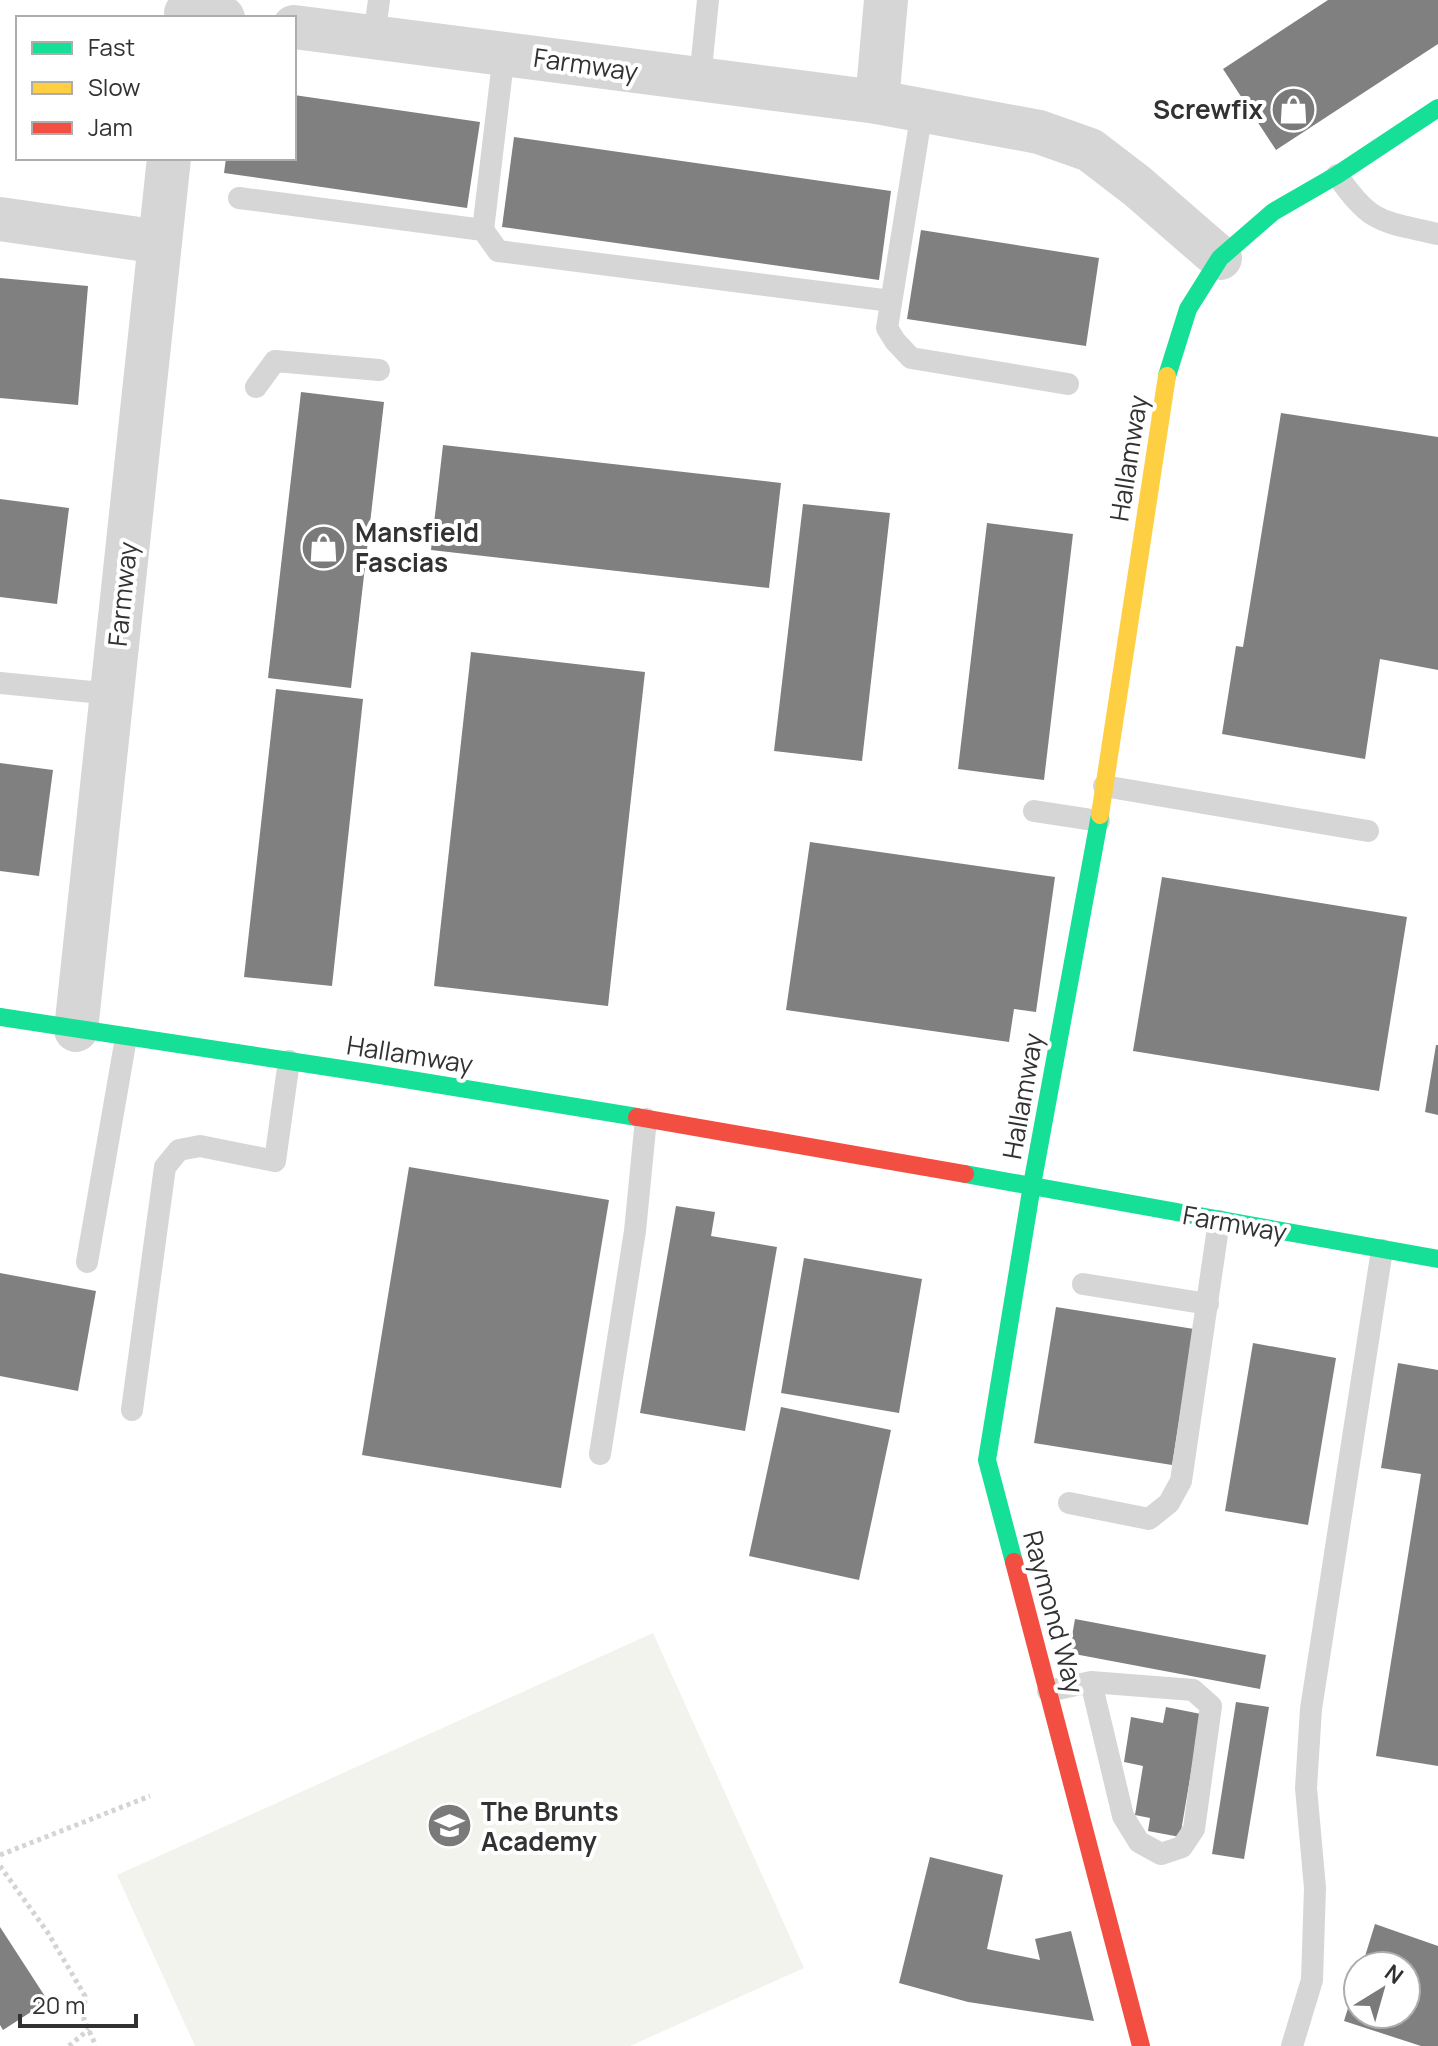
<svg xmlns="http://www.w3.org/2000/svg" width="1438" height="2046" font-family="Manrope,sans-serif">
<rect width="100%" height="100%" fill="#fff"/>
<!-- green -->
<polygon fill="#f2f3ed" points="653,1633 804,1968 630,2046 195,2046 117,1875"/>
<!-- building -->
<g fill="#808080">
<polygon points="1328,0 1438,0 1438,44 1276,150 1223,69"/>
<polygon points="294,95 480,122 467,208 224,173 226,158 294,158"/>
<polygon points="514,137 891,191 879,280 502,227"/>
<polygon points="921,230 1099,258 1086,346 907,319"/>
<polygon points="0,278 88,286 78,405 0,398"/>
<polygon points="301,392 384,402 351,688 268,678"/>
<polygon points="1281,413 1438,437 1438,670 1380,659 1365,759 1222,734 1236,646 1243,647"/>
<polygon points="443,445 781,483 769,588 431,550"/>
<polygon points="0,499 69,508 57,604 0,597"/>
<polygon points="803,504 890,513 862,761 774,751"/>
<polygon points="987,523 1073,534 1044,780 958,769"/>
<polygon points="471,652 645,672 608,1006 434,986"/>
<polygon points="276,689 363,699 332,986 244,977"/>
<polygon points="0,763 53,770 39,876 0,871"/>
<polygon points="810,842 1055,877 1036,1012 1014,1009 1009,1042 786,1010"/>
<polygon points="1162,877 1407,917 1379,1091 1133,1051"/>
<polygon points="1436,1045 1438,1045 1438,1115 1425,1112"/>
<polygon points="409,1167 609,1200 561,1488 362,1455"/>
<polygon points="676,1206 715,1212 711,1236 777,1247 745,1431 640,1413"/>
<polygon points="804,1258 922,1279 899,1413 781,1393"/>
<polygon points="0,1273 96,1291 78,1391 0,1376"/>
<polygon points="1056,1307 1194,1329 1172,1465 1034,1443"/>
<polygon points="1253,1343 1336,1358 1308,1525 1225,1511"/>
<polygon points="1398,1363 1438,1370 1438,1766 1376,1756 1421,1474 1381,1468"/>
<polygon points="781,1407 891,1430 859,1580 749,1556"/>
<polygon points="1075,1619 1266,1655 1260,1689 1069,1653"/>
<polygon points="1236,1702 1269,1707 1244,1859 1212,1854"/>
<polygon points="1166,1707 1201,1714 1180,1837 1148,1831 1150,1818 1135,1815 1143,1766 1124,1762 1131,1717 1163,1723"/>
<polygon points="930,1857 1003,1875 987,1949 1040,1960 1035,1939 1071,1931 1094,2021 968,2002 899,1983"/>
<polygon points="1375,1924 1438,1946 1438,2046 1421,2046 1344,2021 1357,1979 1358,2014 1406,2014 1406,1966 1362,1966"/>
<polygon points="0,1927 48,2001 3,2030 0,2025"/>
</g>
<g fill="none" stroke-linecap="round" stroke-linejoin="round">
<!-- path -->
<g stroke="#d4d4d4" stroke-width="5" stroke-dasharray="4 4" stroke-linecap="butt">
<polyline points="0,1855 150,1796"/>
<polyline points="0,1866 48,1933 85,1996 84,2020 96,2046"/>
<polyline points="69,2046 89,2029"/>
</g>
<!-- lane -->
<g stroke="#d6d6d6" stroke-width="22">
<polyline points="374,37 379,0"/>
<polyline points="700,79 708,0"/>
<polyline points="922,111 887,328 895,341 911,358 1068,384"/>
<path d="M1337,175C1371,225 1382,221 1438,234"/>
<polyline points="239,198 483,230 498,251 891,301"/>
<polyline points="483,230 504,53"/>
<polyline points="256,387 275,361 379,370"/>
<polyline points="0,683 112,694"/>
<polyline points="1104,786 1368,831"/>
<polyline points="1034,811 1099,821"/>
<polyline points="87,1262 126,1038"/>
<polyline points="1083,1284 1208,1304"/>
<polyline points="132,1410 165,1167 179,1150 200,1146 275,1161 289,1061"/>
<polyline points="600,1454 635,1231 646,1119"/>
<polyline points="1069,1503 1149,1519 1169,1503 1181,1481 1219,1221"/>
<polyline points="1048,1691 1091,1682 1193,1690 1211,1706 1194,1829 1182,1847 1161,1854 1139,1842 1123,1816 1091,1682"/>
<polyline points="1292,2046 1312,1980 1315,1888 1306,1788 1311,1709 1382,1250"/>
</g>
<!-- street -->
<g stroke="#d6d6d6" stroke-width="44">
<polyline points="886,0 877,102 1039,132 1090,150 1137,186 1220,258"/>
<polyline points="186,13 223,18"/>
<polyline points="294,27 877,102"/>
<polyline points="0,219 160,242"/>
<polyline points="76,1030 169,158"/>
</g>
<!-- fast -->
<g stroke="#16e098" stroke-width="18">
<polyline points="1167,376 1188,309 1220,258 1273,212 1337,175 1438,108"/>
<polyline points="0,1017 368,1073 637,1117"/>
<polyline points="965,1174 1438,1259"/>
<polyline points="1014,1562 987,1460 1032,1185 1100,815"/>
</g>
<!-- slow -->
<polyline stroke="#ffcf43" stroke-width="18" points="1100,815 1167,376"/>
<!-- jam -->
<g stroke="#f24e42" stroke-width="18">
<polyline points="637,1117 965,1174"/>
<polyline points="1014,1562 1141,2046"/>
</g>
</g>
<!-- icons -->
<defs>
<symbol id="shop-disc" viewBox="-11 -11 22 22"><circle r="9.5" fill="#7a7a7a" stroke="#fff"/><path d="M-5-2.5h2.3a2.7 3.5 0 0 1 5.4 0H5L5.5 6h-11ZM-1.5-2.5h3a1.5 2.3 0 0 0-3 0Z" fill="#fff"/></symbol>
<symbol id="school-disc" viewBox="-11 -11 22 22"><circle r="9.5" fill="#7a7a7a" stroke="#fff"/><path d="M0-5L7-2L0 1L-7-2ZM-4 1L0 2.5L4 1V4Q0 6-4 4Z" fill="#fff"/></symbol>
</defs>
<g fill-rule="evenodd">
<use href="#shop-disc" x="1268" y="84" width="51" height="51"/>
<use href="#shop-disc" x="298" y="522" width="51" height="51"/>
<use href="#school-disc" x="424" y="1800" width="51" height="51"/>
</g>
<g text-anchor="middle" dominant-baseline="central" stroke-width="8" stroke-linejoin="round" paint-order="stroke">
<!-- street labels -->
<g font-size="26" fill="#323232" stroke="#fff">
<text transform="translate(586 64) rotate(8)">Farmway</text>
<text transform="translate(1128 458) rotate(-81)">Hallamway</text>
<text transform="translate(122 594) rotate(-84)">Farmway</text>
<text transform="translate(410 1054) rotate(9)">Hallamway</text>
<text transform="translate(1022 1096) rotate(-80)">Hallamway</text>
<text transform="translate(1235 1223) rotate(10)">Farmway</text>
<text transform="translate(1054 1612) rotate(75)">Raymond Way</text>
</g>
<!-- poi labels -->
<g font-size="26" font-weight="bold" fill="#323232" stroke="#fff" text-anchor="start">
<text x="1263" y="109" text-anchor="end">Screwfix</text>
<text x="355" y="532">Mansfield<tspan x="355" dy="30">Fascias</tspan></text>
<text x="481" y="1811">The Brunts<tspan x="481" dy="30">Academy</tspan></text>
</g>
</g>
<!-- legend -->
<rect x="16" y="16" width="280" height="144" fill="#ffffff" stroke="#adadad" stroke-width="2"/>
<rect x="32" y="42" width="40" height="12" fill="#16e098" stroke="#adadad" stroke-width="2"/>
<text x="88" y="56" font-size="24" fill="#323232">Fast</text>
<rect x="32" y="82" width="40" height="12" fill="#ffcf43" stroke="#adadad" stroke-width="2"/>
<text x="88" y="96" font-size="24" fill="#323232">Slow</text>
<rect x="32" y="122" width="40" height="12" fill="#f24e42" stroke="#adadad" stroke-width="2"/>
<text x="88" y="136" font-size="24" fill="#323232">Jam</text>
<!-- north arrow -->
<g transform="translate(1382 1990) rotate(37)"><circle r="38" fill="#ffffff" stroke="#adadad" stroke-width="2"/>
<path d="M0-6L14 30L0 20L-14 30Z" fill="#7a7a7a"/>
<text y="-12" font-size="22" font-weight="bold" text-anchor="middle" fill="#323232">N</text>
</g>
<!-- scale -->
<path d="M20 2014v12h116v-12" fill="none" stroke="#323232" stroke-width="4"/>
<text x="32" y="2014" font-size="24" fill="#323232" stroke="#ffffff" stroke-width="6" paint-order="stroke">20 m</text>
</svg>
